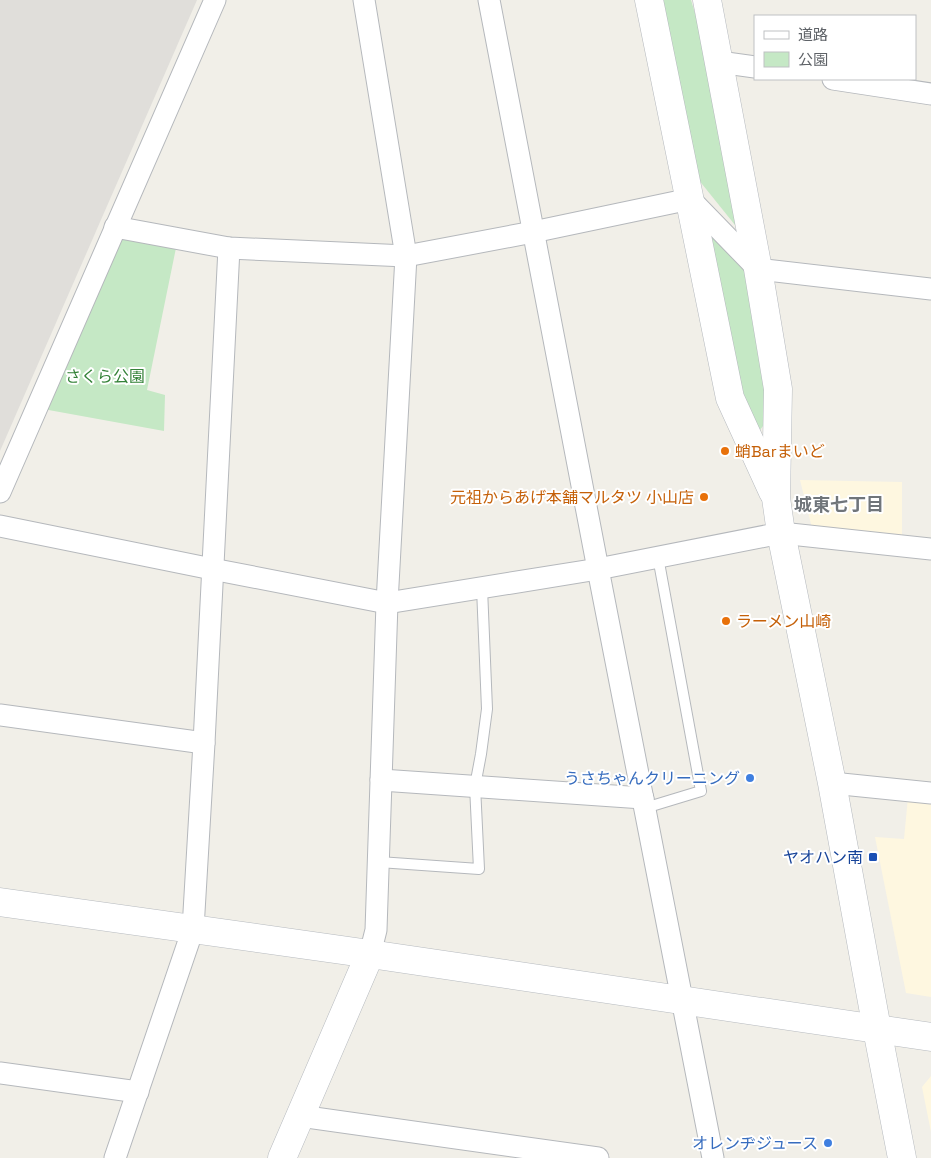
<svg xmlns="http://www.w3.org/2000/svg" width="931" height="1158" font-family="'Space Grotesk','Noto Sans JP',sans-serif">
<rect width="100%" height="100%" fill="#f1efe8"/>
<!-- commercial -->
<g fill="#fef7e0">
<polygon points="800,480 902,482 902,543 813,532"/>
<polygon points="908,797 931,799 931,997 906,993 875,837 904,839"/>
<polygon points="931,1076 931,1132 922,1087"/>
</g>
<!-- industrial -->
<polygon fill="#e0deda" points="0,0 197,0 0,451"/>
<!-- green -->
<g fill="#c5e8c5">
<polygon points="661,0 691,0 705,46 738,223 735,225 698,179"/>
<polygon points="706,224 747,271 769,399 763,426 760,430 756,427 744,402"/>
<polygon points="119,231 177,243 147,390 165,395 164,431 43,409"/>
</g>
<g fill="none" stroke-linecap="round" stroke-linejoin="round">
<defs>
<g id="lane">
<polyline points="645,808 701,791 658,557"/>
<polyline points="379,862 479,869 475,786 481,754 487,709 482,588"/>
</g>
<g id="street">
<polyline points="364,0 406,256 387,603 376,930 370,954"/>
<polyline points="489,0 598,569 713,1158"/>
<polyline points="719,62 755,67"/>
<polyline points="833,79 931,94"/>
<polyline points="115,227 229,248 406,256 533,232 690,199 758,269 931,289"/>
<polyline points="0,492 215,0"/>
<polyline points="0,526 212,569 387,603 598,569 781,533 931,549"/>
<polyline points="0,715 204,743"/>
<polyline points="381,780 643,798"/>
<polyline points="832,783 931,793"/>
<polyline points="0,1073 138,1092"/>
<polyline points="300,1116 598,1158"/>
<polyline points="115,1158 193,929 204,743 229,248"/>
</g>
<g id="secondary">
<polyline points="649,0 730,398 773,492"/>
<polyline points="707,0 758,269 778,389 776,498 781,533 832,783 877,1029 902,1158"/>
<polyline points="0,902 370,954 931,1037"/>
<polyline points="282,1158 370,954"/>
</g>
</defs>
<!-- lane casing -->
<use href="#lane" stroke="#b5b8bc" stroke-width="12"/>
<!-- street casing -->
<use href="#street" stroke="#b5b8bc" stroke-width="23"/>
<!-- secondary casing -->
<use href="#secondary" stroke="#b6babf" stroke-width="29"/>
<!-- lane -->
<use href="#lane" stroke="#fff" stroke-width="10"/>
<!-- street -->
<use href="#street" stroke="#fff" stroke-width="21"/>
<!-- secondary -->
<use href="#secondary" stroke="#fff" stroke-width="28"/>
</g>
<!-- markers -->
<g fill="#e8710a" stroke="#fff" stroke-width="2">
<circle cx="725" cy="451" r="5"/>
<circle cx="704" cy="497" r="5"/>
<circle cx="726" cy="621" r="5"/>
</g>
<g fill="#3f7fe0" stroke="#fff" stroke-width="2">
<circle cx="750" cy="778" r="5"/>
<circle cx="828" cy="1143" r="5"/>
</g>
<rect fill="#1a4fb4" stroke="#fff" stroke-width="2" x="868" y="852" width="10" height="10" rx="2.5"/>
<g text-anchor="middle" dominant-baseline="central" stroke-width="4" stroke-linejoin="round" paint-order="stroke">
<!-- park labels -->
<g font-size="16" fill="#348238" stroke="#fff">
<text x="105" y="376">さくら公園</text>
</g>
<!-- food labels -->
<g font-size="16" fill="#c56008" stroke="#fff" text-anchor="start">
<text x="735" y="451">蛸Barまいど</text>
<text x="694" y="497" text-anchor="end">元祖からあげ本舗マルタツ 小山店</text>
<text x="736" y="621">ラーメン山崎</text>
</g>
<!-- shop labels -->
<g font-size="16" fill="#366cbe" stroke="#fff" text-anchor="end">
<text x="740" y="778">うさちゃんクリーニング</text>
<text x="818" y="1143">オレンヂジュース</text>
</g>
<!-- transit labels -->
<g font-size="16" fill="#164399" stroke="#fff" text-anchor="end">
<text x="863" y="857">ヤオハン南</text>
</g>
<!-- neighbourhood labels -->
<g font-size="18" font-weight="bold" fill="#70757a" stroke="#fff">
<text x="839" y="504">城東七丁目</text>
</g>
</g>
<!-- legend -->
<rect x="754" y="15" width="162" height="65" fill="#ffffff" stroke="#bfc1c3"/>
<rect x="764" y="31" width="25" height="8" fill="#ffffff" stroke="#bfc1c3"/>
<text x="798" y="40" font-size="15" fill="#5f6368">道路</text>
<rect x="764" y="52" width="25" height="15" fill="#c5e8c5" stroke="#bfc1c3"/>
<text x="798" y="65" font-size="15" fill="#5f6368">公園</text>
</svg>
